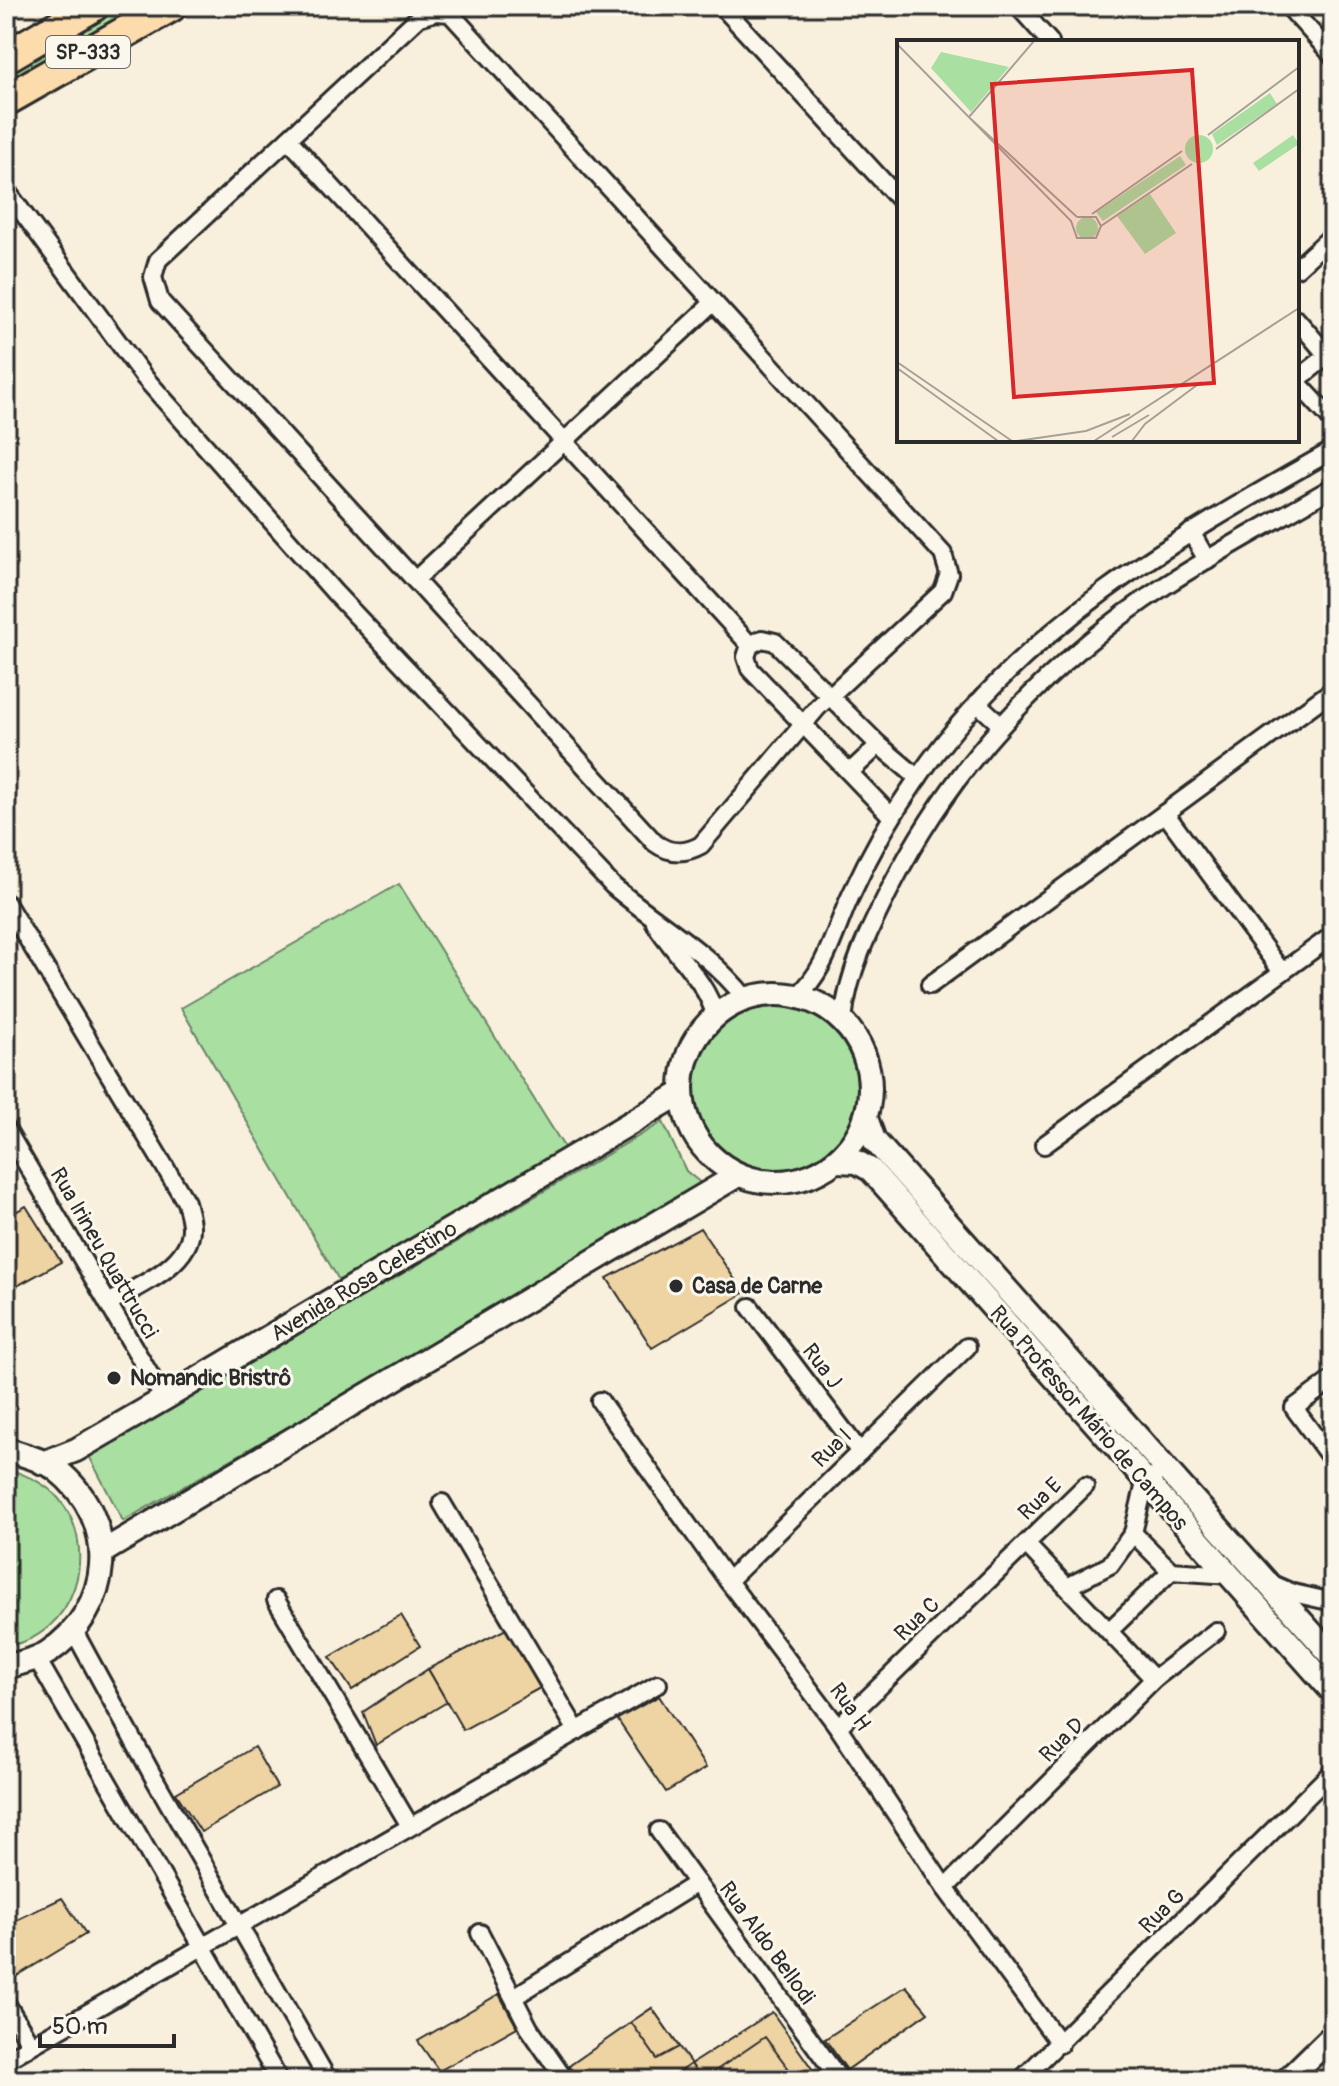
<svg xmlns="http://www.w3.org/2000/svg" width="1339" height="2086" font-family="Pangolin,sans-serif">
<rect width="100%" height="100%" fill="#f8f0dd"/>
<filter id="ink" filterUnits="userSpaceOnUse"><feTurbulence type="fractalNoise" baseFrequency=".0125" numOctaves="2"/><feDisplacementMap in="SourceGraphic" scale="16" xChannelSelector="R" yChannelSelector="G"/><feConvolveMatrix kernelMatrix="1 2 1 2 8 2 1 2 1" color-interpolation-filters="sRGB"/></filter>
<g filter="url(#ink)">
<!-- green -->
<g fill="#a9dfa1" stroke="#6a8566" stroke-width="2">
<polygon points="120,6 150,6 6,87 6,69"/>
<polygon points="399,884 566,1150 340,1282 181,1008"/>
<circle cx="776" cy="1088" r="81"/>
<polygon points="663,1122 686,1171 707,1188 123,1521 89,1456"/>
<path d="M6,1468C25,1475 45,1482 59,1499C101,1549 75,1637 6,1646Z"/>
</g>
<!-- building -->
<g fill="#eed3a3" stroke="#2b2b2b" stroke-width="2">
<polygon points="26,1206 61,1262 6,1292 6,1217"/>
<polygon points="700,1228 744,1293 652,1348 607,1278"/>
<polygon points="401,1615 420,1646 352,1690 330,1657"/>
<polygon points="506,1629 540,1688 463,1730 428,1669"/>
<polygon points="428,1669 447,1702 376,1745 363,1712"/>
<polygon points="659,1696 706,1768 666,1792 617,1719"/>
<polygon points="254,1747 277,1787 201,1832 176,1793"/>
<polygon points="62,1898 86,1934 7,1982 6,1925"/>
<polygon points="906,1986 928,2012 847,2070 825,2039"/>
<polygon points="499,1994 517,2027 439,2071 418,2041"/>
<polygon points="652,2008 691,2064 667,2080 579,2080 569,2066"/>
<polygon points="652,2008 679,2047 657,2059 631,2022"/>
<polygon points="772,2012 820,2080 702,2080 691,2064"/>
<polygon points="765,2037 794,2076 788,2080 702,2080"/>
<polygon points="691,2064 702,2080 667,2080"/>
</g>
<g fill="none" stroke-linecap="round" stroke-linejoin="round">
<defs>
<g id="street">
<polyline points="722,6 899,199"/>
<polyline points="1018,6 1050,42"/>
<polyline points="1288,6 1333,56"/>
<path d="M436,12L450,13L943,554L949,574L943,591L818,707L701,845C685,854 670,854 655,843L160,301L153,277L158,260L419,17Z"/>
<polyline points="288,139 750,645"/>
<path d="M6,190L144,377L335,593L613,886C659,925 708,951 746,999"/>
<polyline points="1297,268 1333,235"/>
<polyline points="1297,320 1333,362"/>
<polyline points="1297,380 1327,356"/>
<polyline points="1297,382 1333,421"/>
<polyline points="1191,532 1207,560"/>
<polyline points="415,580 713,303"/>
<polyline points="977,703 1001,725"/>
<polyline points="850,772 879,745"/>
<polyline points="1165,813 1282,972"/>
<polyline points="892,817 750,669 746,657 750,645 762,639 775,642 879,745 918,778"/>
<path d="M6,903L186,1202C188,1210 191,1219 191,1227C192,1265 135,1288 108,1303"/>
<path d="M655,923C674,954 706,980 715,1015"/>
<polyline points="930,985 1333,690"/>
<path d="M797,996C826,972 835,929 851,895C869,855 891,816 917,779C1023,625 1174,540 1333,450"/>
<path d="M843,1021C847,973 870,928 892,885C954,763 1051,660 1166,585C1220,550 1277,520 1333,487"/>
<polyline points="6,1129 164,1399"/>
<polyline points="1044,1145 1333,935"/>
<polyline points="750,1307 860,1452"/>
<polyline points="1333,1379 1294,1408 1333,1461"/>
<polyline points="600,1401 728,1581 838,1727 945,1888 1060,2044"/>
<polyline points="1154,1477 1145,1483 1133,1533 1171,1571 1230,1575"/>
<polyline points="442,1503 577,1731"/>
<polyline points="1026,1544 1154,1679"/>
<polyline points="728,1581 967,1347"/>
<polyline points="1270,1583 1293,1593 1333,1602"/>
<polyline points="1067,1587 1110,1565 1133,1533"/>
<polyline points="276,1600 410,1826"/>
<polyline points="74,1631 154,1778 328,2080"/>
<polyline points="1109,1631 1171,1571"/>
<polyline points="36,1657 279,2080"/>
<polyline points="838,1727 1085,1486"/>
<polyline points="659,1831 840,2080"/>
<polyline points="945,1888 1154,1679 1216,1631"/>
<polyline points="480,1933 529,2028 565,2080"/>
<polyline points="514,1997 697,1883"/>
<polyline points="6,2003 31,2045"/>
<polyline points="6,2060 658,1684"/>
<polyline points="1021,2080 1333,1771"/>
</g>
<g id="secondary">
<circle cx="776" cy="1088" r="94"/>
<polyline points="866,1118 874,1140 1333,1657"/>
<polyline points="837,1161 857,1162 871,1170 1333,1692"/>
<path d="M6,1449C22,1455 45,1460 57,1470C121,1521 114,1609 47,1653C36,1660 19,1663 6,1667"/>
<polyline points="43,1463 76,1450 164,1399 681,1093"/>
<polyline points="104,1551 738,1175"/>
<polyline points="1287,2080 1333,2035"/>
</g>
<g id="highway">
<polyline points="6,57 93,6"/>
<polyline points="6,100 171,6"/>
</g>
</defs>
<!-- street casing -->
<use href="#street" stroke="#2b2b2b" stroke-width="22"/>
<!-- secondary casing -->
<use href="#secondary" stroke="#2b2b2b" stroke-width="28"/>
<!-- highway casing -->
<use href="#highway" stroke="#2b2b2b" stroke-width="36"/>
<!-- street -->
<use href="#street" stroke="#fbf7ec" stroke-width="16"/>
<!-- secondary -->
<use href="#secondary" stroke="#fbf7ec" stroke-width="22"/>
<!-- highway -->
<use href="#highway" stroke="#fcdcac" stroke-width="30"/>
</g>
</g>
<!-- markers -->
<g fill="#2b2b2b" stroke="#fbf7ec" stroke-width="3">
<circle cx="676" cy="1286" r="8"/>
<circle cx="114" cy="1378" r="8"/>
</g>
<g text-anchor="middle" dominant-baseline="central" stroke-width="6" stroke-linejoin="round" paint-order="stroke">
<!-- shield labels -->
<rect fill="#fbf7ec" stroke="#696865" stroke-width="2" x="46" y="36" width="84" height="32" rx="6"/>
<g font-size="20" font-weight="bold" fill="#2b2b2b">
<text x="88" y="52">SP-333</text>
</g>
<!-- street labels -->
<g font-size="22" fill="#2b2b2b" stroke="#fbf7ec">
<text transform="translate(104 1253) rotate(60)">Rua Irineu Quattrucci</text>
<text transform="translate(364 1281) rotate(-31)">Avenida Rosa Celestino</text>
<text transform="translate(822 1366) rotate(53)">Rua J</text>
<text transform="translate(1089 1418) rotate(49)">Rua Professor Mário de Campos</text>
<text transform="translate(832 1448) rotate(-44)">Rua I</text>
<text transform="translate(1040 1499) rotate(-44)">Rua E</text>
<text transform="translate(917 1619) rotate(-44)">Rua C</text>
<text transform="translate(850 1707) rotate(54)">Rua H</text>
<text transform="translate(1062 1740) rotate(-45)">Rua D</text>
<text transform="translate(1162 1911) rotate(-45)">Rua G</text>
<text transform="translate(767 1943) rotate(54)">Rua Aldo Bellodi</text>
</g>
<!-- poi labels -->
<g font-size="22" font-weight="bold" fill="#2b2b2b" stroke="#fbf7ec" text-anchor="start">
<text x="692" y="1286">Casa de Carne</text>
<text x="130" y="1378">Nomandic Bristrô</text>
</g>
</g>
<!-- overview -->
<g transform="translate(897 40)">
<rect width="402" height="402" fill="#f8f0dd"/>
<path d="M44,12L112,27L74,72L34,28ZM373,53L380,64L320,105L315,94ZM396,95L402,104L362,131L356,123ZM288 109a14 14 0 1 1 28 0a14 14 0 1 1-28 0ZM283,116L289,125L206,181L199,172ZM253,154L279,193L248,214L220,176ZM179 188a11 11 0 1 1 22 0a11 11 0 1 1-22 0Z" fill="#a9dfa1"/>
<path fill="none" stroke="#a6a196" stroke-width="2" d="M0,4L174,181L180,198H199L204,186L199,177H180M72,77L137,1M74,79L180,177M311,95L402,27M319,109L402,49M195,174L285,111M204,186L295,124M0,322L115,401M0,328L101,401M215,397L252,375M120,401L189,391L233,374M197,401L402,268M235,401L248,384L304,342"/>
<path fill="#d62828" fill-opacity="0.15" stroke="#d62828" stroke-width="4" d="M295,30L317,343L117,357L95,44Z"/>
<rect width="402" height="402" fill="none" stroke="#2b2b2b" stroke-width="4"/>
</g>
<!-- margin -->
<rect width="1339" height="2086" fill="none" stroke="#fbf7ec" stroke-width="32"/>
<rect x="16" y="16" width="1307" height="2054" fill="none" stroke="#2b2b2b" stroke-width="3" filter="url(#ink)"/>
<!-- scale -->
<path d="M40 2034v12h134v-12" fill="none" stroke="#2b2b2b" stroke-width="4"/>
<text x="52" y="2034" font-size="24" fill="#2b2b2b" stroke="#fbf7ec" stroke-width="6" paint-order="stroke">50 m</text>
</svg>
